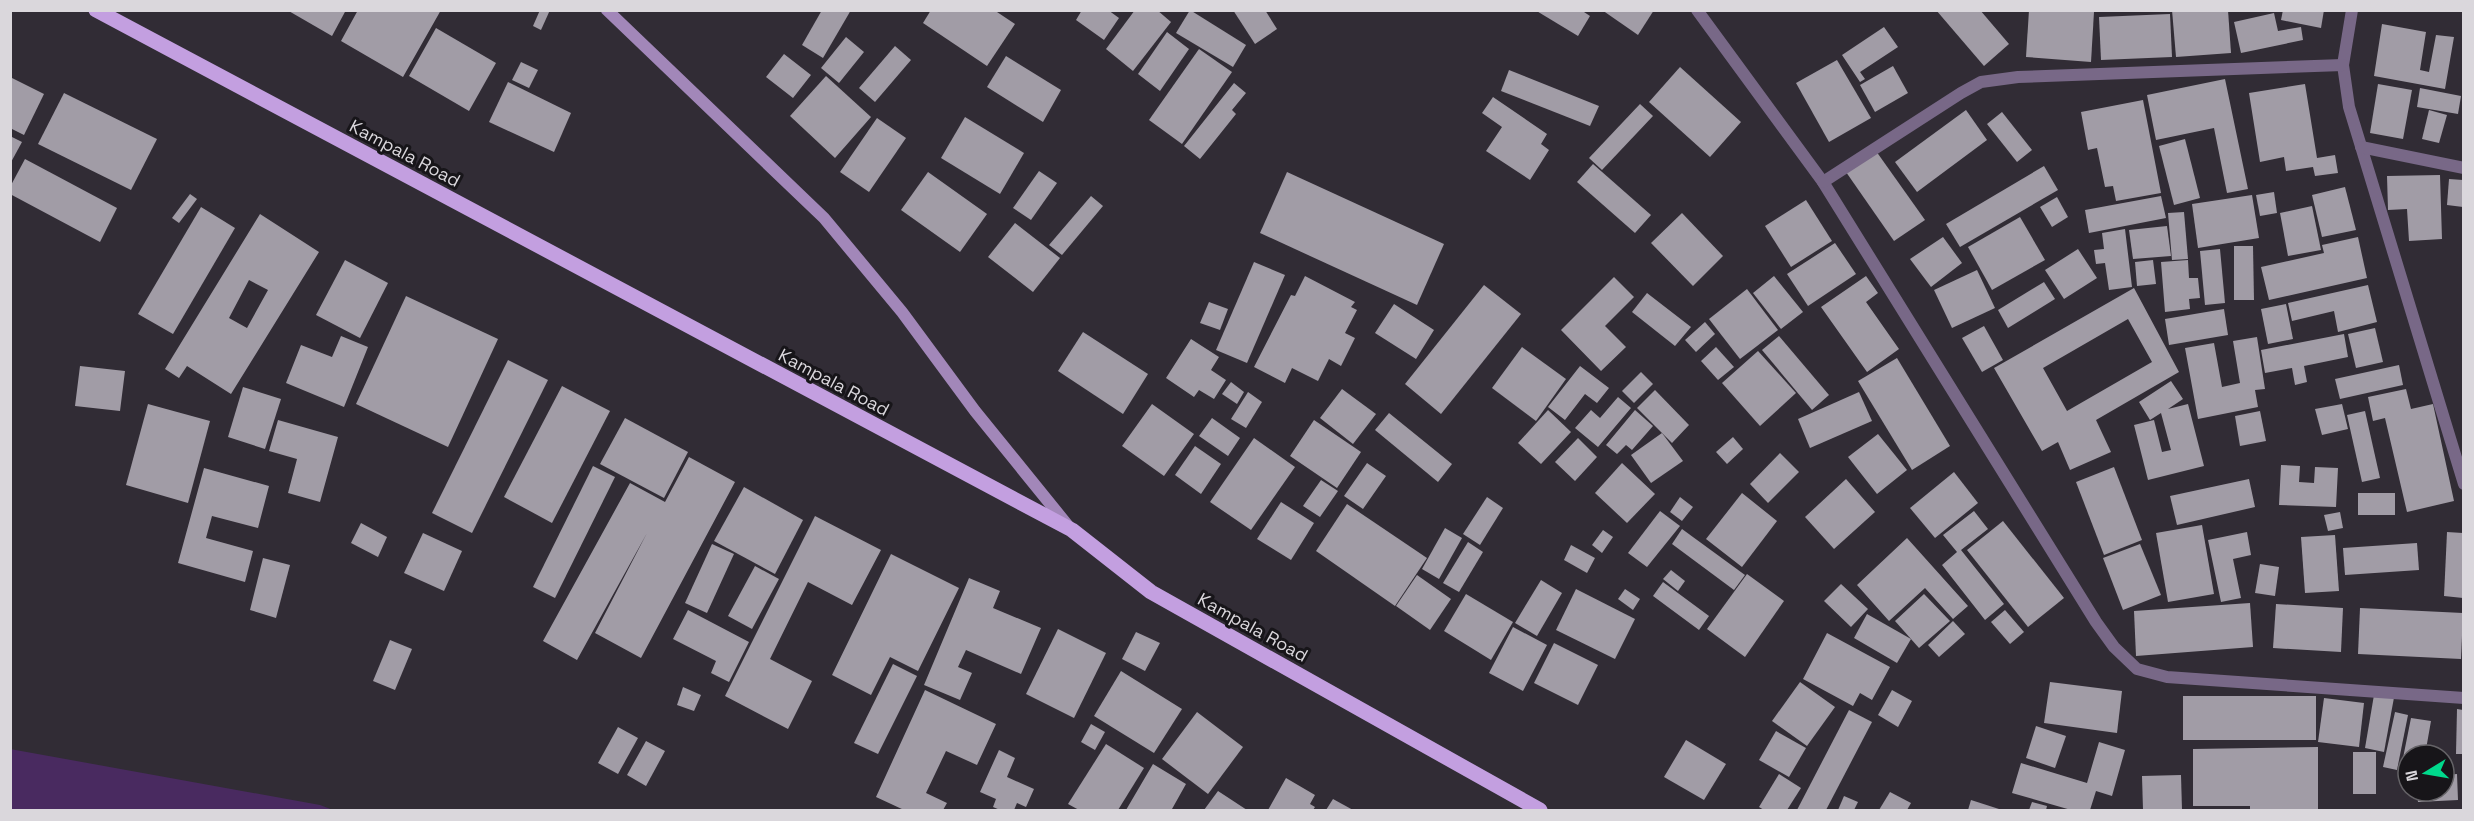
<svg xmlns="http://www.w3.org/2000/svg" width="2474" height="821" font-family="'Space Grotesk',sans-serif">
<rect width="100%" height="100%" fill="#312c35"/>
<!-- green -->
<polygon fill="#492a60" points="10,749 320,805 333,810 11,810"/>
<!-- building -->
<g fill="#a19ca6" fill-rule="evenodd">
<polygon points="287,10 346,10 332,36"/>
<polygon points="358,10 426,11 441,10 403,77 341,41"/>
<polygon points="540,10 550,10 541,30 533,26"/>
<polygon points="822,10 851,10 823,58 802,45"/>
<polygon points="931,10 994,10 1015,24 987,66 923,23"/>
<polygon points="1082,10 1108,10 1119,18 1104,40 1076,20"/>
<polygon points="1135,10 1157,10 1171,22 1133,71 1106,49"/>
<polygon points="1190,10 1246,45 1233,67 1176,33"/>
<polygon points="1233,10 1265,10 1277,29 1255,44"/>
<polygon points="1535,10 1581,10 1590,16 1578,36"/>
<polygon points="1602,10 1654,10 1638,35"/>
<polygon points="1936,10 1980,10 2009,44 1984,66"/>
<polygon points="2029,10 2094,12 2091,62 2026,57"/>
<polygon points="2172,10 2228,10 2231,53 2176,57"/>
<polygon points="2283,10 2324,10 2321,28 2281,20"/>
<polygon points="2274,13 2278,31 2301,27 2303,40 2241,53 2234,22"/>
<polygon points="2170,14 2172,57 2101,60 2099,17"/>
<polygon points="2382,24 2426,32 2420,70 2429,72 2436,35 2454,37 2445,89 2374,76"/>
<polygon points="1884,27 1898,47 1860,72 1865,79 1860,82 1842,55"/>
<polygon points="436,28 496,63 469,111 409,76"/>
<polygon points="1167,32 1189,49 1160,91 1138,74"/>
<polygon points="846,37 864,52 839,83 821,68"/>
<polygon points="895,46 911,60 875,102 859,88"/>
<polygon points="1199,49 1232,72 1182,144 1149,120"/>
<polygon points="784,54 811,75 793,98 766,77"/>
<polygon points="1006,56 1061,90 1043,122 987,87"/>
<polygon points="1837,60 1871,118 1829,142 1796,83"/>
<polygon points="521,62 538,70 529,88 512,80"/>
<polygon points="1893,66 1908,93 1875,112 1860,85"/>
<polygon points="1680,67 1741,122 1710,157 1649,102"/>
<polygon points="1509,70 1599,106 1590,126 1501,91"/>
<polygon points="826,76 871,117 835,158 790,116"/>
<polygon points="10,77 44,94 24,135 10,128"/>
<polygon points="2225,79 2248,189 2227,193 2214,128 2156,140 2147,95"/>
<polygon points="508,82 571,113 554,152 489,122"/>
<polygon points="1234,83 1246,93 1232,110 1236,114 1200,159 1184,146"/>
<polygon points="2305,84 2317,158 2335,155 2338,173 2315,176 2313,167 2286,171 2284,157 2260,162 2249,93"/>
<polygon points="2378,84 2412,90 2403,139 2370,133"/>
<polygon points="2420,88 2461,96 2458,114 2417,107"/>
<polygon points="64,93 157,139 131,190 38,144"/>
<polygon points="1493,97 1547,134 1541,144 1549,150 1530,180 1486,151 1502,127 1482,113"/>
<polygon points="2143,100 2161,193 2116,201 2113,186 2105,187 2097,148 2088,150 2081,112"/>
<polygon points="1640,104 1653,116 1602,170 1589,158"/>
<polygon points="1966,110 1987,140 1917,192 1895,162"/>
<polygon points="2429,110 2447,115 2439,143 2422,139"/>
<polygon points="2002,112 2032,150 2017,162 1987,124"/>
<polygon points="965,117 1024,153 1000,194 941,158"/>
<polygon points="877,118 906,138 869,192 840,172"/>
<polygon points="10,136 22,142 10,164"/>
<polygon points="2185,139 2200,198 2174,205 2159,146"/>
<polygon points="1876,151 1925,220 1894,241 1846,172"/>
<polygon points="25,159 117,208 100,242 10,194 10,187"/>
<polygon points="1593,164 1651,215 1635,233 1577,182"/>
<polygon points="2044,166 2058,190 1960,247 1946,224"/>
<polygon points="1039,171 1057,183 1031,220 1013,208"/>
<polygon points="928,172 987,214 960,252 901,210"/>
<polygon points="1287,172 1444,244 1417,305 1260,233"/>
<polygon points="2440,175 2442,239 2409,241 2407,209 2388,210 2387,176"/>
<polygon points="2449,179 2463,180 2463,207 2447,205"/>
<polygon points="2345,187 2356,230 2322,237 2312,195"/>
<polygon points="2274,192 2277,213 2260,216 2256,195"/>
<polygon points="190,194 197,199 179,223 172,218"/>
<polygon points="2252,195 2259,238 2198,248 2192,204"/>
<polygon points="1091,196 1103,206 1062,255 1049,245"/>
<polygon points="2161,196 2166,218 2089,233 2085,210"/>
<polygon points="2057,197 2068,217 2052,227 2040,207"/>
<polygon points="1806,200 1832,241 1791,267 1765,226"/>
<polygon points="2312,206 2321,250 2288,256 2280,213"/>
<polygon points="201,207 235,228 173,334 138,314"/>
<polygon points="2184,212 2188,259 2172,260 2168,213"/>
<polygon points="1682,213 1723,256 1693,286 1651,243"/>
<path d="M260,214L319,252L231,394L187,366L179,378L165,369ZM249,280L268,290L247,328L229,318Z"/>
<polygon points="2020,217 2045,260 1992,290 1968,247"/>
<polygon points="1015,223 1060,258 1033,292 988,257"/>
<polygon points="2167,226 2171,256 2133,259 2129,230"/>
<polygon points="2125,229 2132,287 2109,290 2105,263 2096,264 2094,250 2104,249 2102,233"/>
<polygon points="1943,237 1962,263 1931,287 1910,259"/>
<polygon points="2358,237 2367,278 2269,300 2261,267 2324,253 2322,245"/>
<polygon points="1835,243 1856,274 1808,306 1787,274"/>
<polygon points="2234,246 2253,246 2254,300 2234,300"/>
<polygon points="2078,249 2097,278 2064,299 2045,270"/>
<polygon points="2220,249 2225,303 2205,305 2200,251"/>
<polygon points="345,260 388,283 360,338 316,315"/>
<polygon points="2153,260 2156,284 2137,286 2135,262"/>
<polygon points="2188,260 2189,278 2198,278 2200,298 2189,299 2190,309 2165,312 2161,262"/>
<polygon points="1254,262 1285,275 1247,363 1216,350"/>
<polygon points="1977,270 1995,308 1952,328 1934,290"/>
<polygon points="1305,276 1355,302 1351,307 1357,310 1345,333 1355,338 1341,366 1329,359 1318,381 1292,368 1285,383 1254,367 1291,295 1295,296"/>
<polygon points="1774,276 1803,312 1781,329 1753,293"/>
<polygon points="1866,276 1878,293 1866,302 1899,349 1867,372 1821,307"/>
<polygon points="1614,277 1634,297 1605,326 1626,347 1601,371 1561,330"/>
<polygon points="2044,282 2055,299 2008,328 1998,310"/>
<polygon points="1484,285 1521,314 1441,414 1405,384"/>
<polygon points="2368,285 2377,322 2338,332 2334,311 2292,321 2288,303"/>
<path d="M2134,288L2179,372L2096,420L2111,452L2070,470L2058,442L2042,451L1994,368ZM2128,319L2152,362L2067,411L2043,368Z"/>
<polygon points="1747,289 1778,330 1740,359 1709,319"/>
<polygon points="1647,293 1691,327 1675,346 1632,312"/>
<polygon points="406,296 498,339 448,447 356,404"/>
<polygon points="1209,302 1228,309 1220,330 1200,323"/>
<polygon points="1394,304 1434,330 1416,359 1375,333"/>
<polygon points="2286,304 2293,339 2268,344 2261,309"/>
<polygon points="2224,309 2228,335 2169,345 2165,319"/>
<polygon points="1705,322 1715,334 1696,352 1685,340"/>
<polygon points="1984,326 2003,360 1982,372 1962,338"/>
<polygon points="2375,328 2383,362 2356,368 2348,334"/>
<polygon points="1083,332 1148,374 1123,414 1058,371"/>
<polygon points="2344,334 2348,357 2304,366 2307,382 2295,385 2292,368 2265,373 2261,350"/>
<polygon points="341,336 368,347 344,407 286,383 301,345 332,357"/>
<polygon points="1779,336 1829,395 1812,410 1762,350"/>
<polygon points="2257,337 2265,389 2255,390 2258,407 2198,419 2185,348 2214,343 2222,387 2240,383 2233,341"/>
<polygon points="1191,339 1219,357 1211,370 1226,380 1214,399 1199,390 1194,397 1166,378"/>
<polygon points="1522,347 1566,379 1536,421 1492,388"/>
<polygon points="1716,347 1734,367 1718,380 1701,361"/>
<polygon points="1758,351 1796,393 1760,426 1722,383"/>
<polygon points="1897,358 1950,446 1912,470 1858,381"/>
<polygon points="508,360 548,380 472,533 432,513"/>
<polygon points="2399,365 2403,385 2340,399 2335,379"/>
<polygon points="80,366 125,371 120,411 75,406"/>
<polygon points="1580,366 1609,388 1597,403 1585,394 1565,420 1548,407"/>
<polygon points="1641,372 1653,384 1634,403 1622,391"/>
<polygon points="2171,381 2183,399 2168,409 2188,404 2204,466 2148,480 2134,425 2154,420 2162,452 2171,450 2161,413 2150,420 2139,402"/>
<polygon points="1231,382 1244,392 1237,404 1222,394"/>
<polygon points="562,386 610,411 552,523 504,497"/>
<polygon points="243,387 281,399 265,449 228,437"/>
<polygon points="1342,389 1376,414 1353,444 1320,418"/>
<polygon points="2406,389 2411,409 2433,404 2454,501 2407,512 2385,418 2373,421 2368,397"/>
<polygon points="1655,390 1689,425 1672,443 1637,408"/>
<polygon points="1248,392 1262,402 1246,428 1231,419"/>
<polygon points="1859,392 1872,421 1810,448 1798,419"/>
<polygon points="1618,397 1631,408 1598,447 1575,428 1591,410 1600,418"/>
<polygon points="148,404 210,421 188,503 126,485"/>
<polygon points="1152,404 1194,434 1164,476 1122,446"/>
<polygon points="2342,404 2348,429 2322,435 2315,409"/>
<polygon points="1548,410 1571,432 1541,464 1518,443"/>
<polygon points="1635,410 1653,426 1632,450 1626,445 1617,454 1606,445"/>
<polygon points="2260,411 2266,441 2240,446 2235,416"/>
<polygon points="2365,411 2380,478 2362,482 2347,415"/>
<polygon points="1389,413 1452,464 1438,482 1375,430"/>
<polygon points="625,418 688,452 664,498 600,464"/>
<polygon points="1212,418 1240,438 1228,456 1199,436"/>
<polygon points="278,420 338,437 320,502 288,493 297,459 269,451"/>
<polygon points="1314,420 1361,452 1337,488 1290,456"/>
<polygon points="1662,433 1683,461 1651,483 1631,455"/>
<polygon points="1878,434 1907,470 1877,494 1848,457"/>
<polygon points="1733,437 1743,449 1727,464 1716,452"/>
<polygon points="1254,438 1295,467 1251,530 1210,502"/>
<polygon points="1578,438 1597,457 1575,481 1555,462"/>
<polygon points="1195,446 1221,464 1201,494 1175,475"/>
<polygon points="1780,453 1799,472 1768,503 1750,484"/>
<polygon points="689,457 735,482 641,658 595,633 647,533 577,660 543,641 630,483 665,502"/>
<polygon points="1367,463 1386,476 1363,509 1344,496"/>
<polygon points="1622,463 1655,494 1627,523 1595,493"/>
<polygon points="2281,465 2300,466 2299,482 2314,483 2315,467 2338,468 2336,507 2279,505"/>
<polygon points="593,466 615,477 555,598 533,587"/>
<polygon points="2114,467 2142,540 2104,555 2076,482"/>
<polygon points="204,468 269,486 258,528 212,516 206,538 253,551 245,582 178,563"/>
<polygon points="1954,472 1978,503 1935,538 1910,508"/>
<polygon points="1846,479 1875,512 1834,549 1805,517"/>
<polygon points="2249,479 2255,507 2177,525 2170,496"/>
<polygon points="1321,480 1338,491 1320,517 1303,506"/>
<polygon points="744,487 803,520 775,574 714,541"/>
<polygon points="1742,493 1777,521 1742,567 1706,539"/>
<rect x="2358" y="493" width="37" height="22"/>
<polygon points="1487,497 1503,508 1480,545 1463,534"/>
<polygon points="1680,497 1693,507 1682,521 1670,512"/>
<polygon points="1281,502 1314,523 1291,560 1257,539"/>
<polygon points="1347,504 1427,558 1395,606 1316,551"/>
<polygon points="1660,511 1680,526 1647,567 1628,553"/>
<polygon points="1974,511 1988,529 1961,550 2004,604 1985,620 1942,565 1957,552 1943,535"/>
<polygon points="2340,512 2343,528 2328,531 2324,515"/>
<polygon points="815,516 881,550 852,605 808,582 770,659 812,681 788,729 725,696"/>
<polygon points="2003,521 2064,598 2028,627 1967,550"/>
<polygon points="361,523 387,537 378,557 351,543"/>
<polygon points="2202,525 2214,594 2168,602 2156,533"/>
<polygon points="1445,528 1462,538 1439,579 1422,569"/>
<polygon points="1682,529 1745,575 1734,590 1672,544"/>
<polygon points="1603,530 1613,537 1602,553 1592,545"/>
<polygon points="2247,532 2251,555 2233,559 2241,598 2221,602 2208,540"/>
<polygon points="2447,532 2463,533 2463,598 2444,596"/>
<polygon points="423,533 462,551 444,591 404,573"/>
<polygon points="2335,535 2339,591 2305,593 2301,537"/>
<polygon points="1907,538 1968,606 1953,619 1925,588 1889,621 1857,585"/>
<polygon points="1468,542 1483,552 1459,592 1443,583"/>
<polygon points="2417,543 2419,570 2345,575 2343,548"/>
<polygon points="712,544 734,554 707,613 685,603"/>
<polygon points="2140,544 2161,595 2123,610 2103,558"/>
<polygon points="1571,545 1595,558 1587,573 1564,560"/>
<polygon points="891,554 959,588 918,671 890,657 871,695 832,675"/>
<polygon points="263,558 290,565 276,618 250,610"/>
<polygon points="2260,564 2279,567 2275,596 2255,593"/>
<polygon points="755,566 779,579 752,629 728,616"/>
<polygon points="1671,570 1685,581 1678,591 1663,579"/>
<polygon points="1747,574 1784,601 1745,657 1707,629"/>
<polygon points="1417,575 1451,599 1430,630 1396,606"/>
<polygon points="969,578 1000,591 993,608 1041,628 1021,674 966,650 958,667 972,673 960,700 924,685"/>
<polygon points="1541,580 1562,593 1537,636 1515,623"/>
<polygon points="1663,582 1709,616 1699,630 1653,596"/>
<polygon points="1841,584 1868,609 1851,627 1824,601"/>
<polygon points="1576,589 1635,619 1615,659 1556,630"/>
<polygon points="1625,589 1640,599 1633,610 1618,599"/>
<polygon points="1466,594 1513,622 1491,660 1444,631"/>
<polygon points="1924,594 1950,621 1919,648 1895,621"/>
<polygon points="2250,603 2253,647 2136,656 2134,611"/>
<polygon points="2276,604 2343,608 2341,652 2273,648"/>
<polygon points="2360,608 2463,613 2461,659 2358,654"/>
<polygon points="688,610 749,642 729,682 711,673 716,661 673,639"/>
<polygon points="2005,610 2024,632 2010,644 1991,622"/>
<polygon points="1867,614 1911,639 1897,663 1854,638"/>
<polygon points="1953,621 1965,634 1939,657 1928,645"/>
<polygon points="1513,627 1547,645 1523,691 1489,673"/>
<polygon points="1058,629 1106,653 1074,718 1026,694"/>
<polygon points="1136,632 1160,643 1145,671 1122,659"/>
<polygon points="1827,633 1890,667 1872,700 1860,693 1853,706 1803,679"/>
<polygon points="390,640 412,649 395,690 373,681"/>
<polygon points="1554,643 1598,665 1578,705 1534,683"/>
<polygon points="893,664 917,676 878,754 854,743"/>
<polygon points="1121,671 1182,709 1154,753 1094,716"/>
<polygon points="1800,682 1835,707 1807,746 1772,721"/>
<polygon points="2050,682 2122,691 2117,733 2044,723"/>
<polygon points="683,687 701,695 694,711 677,705"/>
<polygon points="2375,689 2395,692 2384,752 2365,748"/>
<polygon points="925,690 996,724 977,765 946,751 926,793 947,803 943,810 904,810 876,797"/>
<polygon points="1892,690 1912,701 1898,727 1878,715"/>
<rect x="2183" y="696" width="133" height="44"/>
<polygon points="2324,698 2364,703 2359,747 2318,742"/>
<polygon points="2457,709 2463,710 2463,754 2456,754"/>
<polygon points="1849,710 1872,722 1826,810 1797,810"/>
<polygon points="1197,712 1243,747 1208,794 1162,759"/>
<polygon points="2395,712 2408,715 2397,770 2383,767"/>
<polygon points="2411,718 2431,721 2425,755 2408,755 2408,769 2401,768"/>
<polygon points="1091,724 1105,732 1095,750 1081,742"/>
<polygon points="2036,726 2066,736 2055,768 2026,758"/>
<polygon points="618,727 638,738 618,774 598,763"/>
<polygon points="1776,731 1806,748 1789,777 1759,760"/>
<polygon points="1686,740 1726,764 1704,800 1664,777"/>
<polygon points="646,741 665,751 646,786 627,775"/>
<polygon points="2099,742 2125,750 2112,796 2096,791 2090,810 2071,810 2012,793 2021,763 2087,783"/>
<polygon points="1106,744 1144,768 1118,810 1079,810 1068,804"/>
<polygon points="2318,747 2318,810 2250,810 2250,806 2193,806 2193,749"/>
<polygon points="999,750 1015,758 1007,777 1034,789 1026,807 1017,803 1014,810 1000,810 993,807 996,799 980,792"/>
<rect x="2353" y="752" width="23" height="42"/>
<polygon points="1153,764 1186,784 1172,809 1176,810 1126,810"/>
<polygon points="1779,774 1801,788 1787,810 1764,810 1759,807"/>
<polygon points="2457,774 2458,800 2418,802 2417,791 2444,791 2444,775"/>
<polygon points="2181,775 2182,810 2143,810 2142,776"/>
<polygon points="1286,778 1315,795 1310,804 1315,807 1313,810 1268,810"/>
<polygon points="1218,791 1247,810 1204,810"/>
<polygon points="1890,792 1911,803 1907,810 1879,810"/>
<polygon points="1844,796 1858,802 1854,810 1838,810"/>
<polygon points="1333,799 1353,810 1326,810"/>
<polygon points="1971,800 1999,809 1999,810 1968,810"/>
<polygon points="2032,802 2047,806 2046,810 2029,810"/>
</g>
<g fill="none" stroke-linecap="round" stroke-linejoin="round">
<!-- minor -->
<g stroke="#786887" stroke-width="12">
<polyline points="1697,10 1823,182 2096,622 2114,647 2137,669 2167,677 2464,698"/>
<polyline points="2352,10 2343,65 2349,107 2464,484"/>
<polyline points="2361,147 2464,168"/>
<polyline points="1823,182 1961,93 1981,82 2018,77 2343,65"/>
</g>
<!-- secondary -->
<polyline stroke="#a287b9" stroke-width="12" points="607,10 824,218 902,312 975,411 1069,527"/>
<!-- primary -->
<polyline stroke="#c39fe0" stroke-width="15" points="96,10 1072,530 1151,592 1540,810"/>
</g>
<g text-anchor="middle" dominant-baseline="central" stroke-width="6" stroke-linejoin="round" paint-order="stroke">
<!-- street labels -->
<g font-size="18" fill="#dad7dc" stroke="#171519">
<text transform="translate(405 153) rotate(28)">Kampala Road</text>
<text transform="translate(834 382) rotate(28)">Kampala Road</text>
<text transform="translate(1253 627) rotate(29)">Kampala Road</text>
</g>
</g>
<!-- border -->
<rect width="2474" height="821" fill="none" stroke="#dad7dc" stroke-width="24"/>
<!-- north arrow -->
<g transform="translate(2426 773) rotate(259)"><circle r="28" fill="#171519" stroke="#656367" stroke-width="1.5"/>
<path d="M0-4.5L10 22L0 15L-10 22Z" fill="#00d98c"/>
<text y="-9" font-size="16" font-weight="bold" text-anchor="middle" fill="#dad7dc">N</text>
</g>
</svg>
